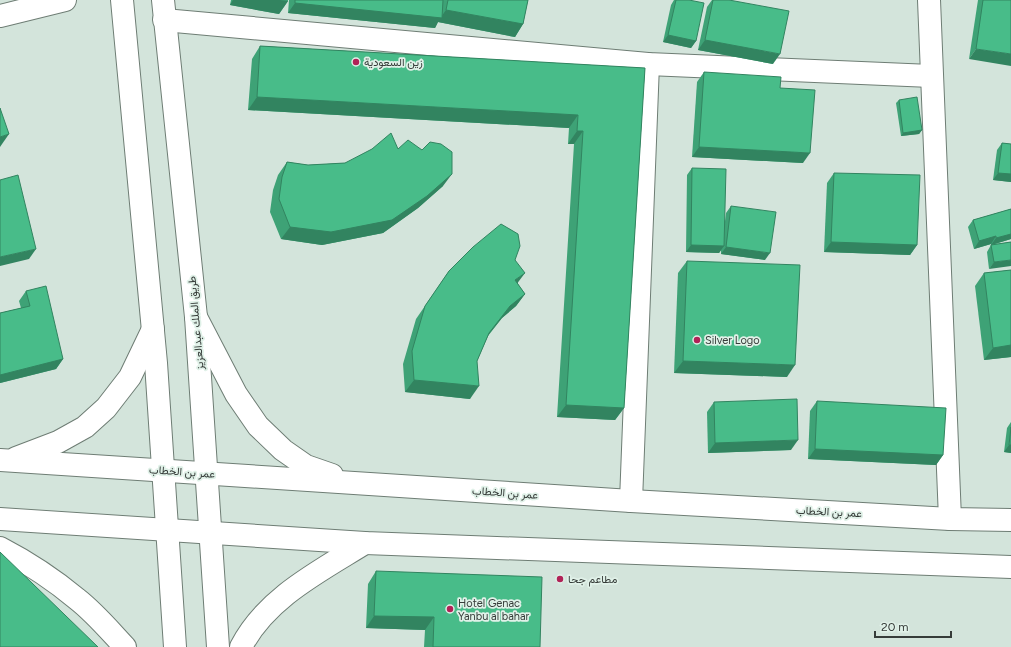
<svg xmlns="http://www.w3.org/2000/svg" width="1011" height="647" font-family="Figtree,Vazirmatn,sans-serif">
<rect width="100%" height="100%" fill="#d3e4db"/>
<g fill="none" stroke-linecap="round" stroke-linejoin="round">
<defs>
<g id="minor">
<polyline points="929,0 950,519"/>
<polyline points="0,16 65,0"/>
<polyline points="164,20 648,64 931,76"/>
<polyline points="196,317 236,394 258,426 283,450 306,466 332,475"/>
<polyline points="16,458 58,442 85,427 106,408 130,377 153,329"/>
<polyline points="0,460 631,501 950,519 1011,520"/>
<polyline points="631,501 648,64"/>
<polyline points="0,519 365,543 1011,567"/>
<path d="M0,548C27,562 53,579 77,599C95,613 109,630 125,647"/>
<path d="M241,647C266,598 320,571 365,543"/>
</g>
<g id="major">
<polyline points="122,0 156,363 175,647"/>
<polyline points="163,0 196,317 218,647"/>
</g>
</defs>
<!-- minor casing -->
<use href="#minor" stroke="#6e7d74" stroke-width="24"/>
<!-- major casing -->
<use href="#major" stroke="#6e7d74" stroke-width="24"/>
<!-- minor -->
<use href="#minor" stroke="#fff" stroke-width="22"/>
<!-- major -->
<use href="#major" stroke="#fff" stroke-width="22"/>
</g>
<!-- wall -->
<g fill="#3ea276">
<polygon points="231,0 288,0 288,1 279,14 230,5"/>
<polygon points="289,0 528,0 523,24 515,37 438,22 435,28 288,13"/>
<polygon points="674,0 689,0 696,41 691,48 663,42 671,5"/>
<polygon points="712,0 729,0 773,64 698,50 707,7"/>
<polygon points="978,0 1011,0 969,59"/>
<polygon points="260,46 645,68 624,408 615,420 557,417 574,144 568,144 569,128 248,110 252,59"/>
<polygon points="704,72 780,88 803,163 692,157 697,82"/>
<polygon points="899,100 922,130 919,134 901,136 896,103"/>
<polygon points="1002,143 1011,144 1011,182 993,180 997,150"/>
<polygon points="398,149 443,186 418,208 383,233 322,245 281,239 270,212 273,190 278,175 287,162 308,165 345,163"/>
<polygon points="692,168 725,221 726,213 731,206 765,260 721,254 721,250 719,253 686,252 687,175"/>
<polygon points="834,173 917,245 910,255 824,252 827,183"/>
<polygon points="1011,209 1011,239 995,244 1011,242 989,269 987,252 991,245 991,244 974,249 968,227 973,220"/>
<polygon points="515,260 518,284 525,294 516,306 502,318 488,336 477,361 470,399 405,392 403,364 416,319 449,271"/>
<polygon points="687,261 787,377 674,373 678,273"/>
<polygon points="1011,270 1011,357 984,360 975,286 984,273"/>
<polygon points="26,291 63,359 56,369 0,383 0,313 21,308 19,301"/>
<polygon points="817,401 943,455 936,465 808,459 810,411"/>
<polygon points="714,402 791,450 708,453 707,412"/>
<polygon points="1011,422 1011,453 1004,452 1007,428"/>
<polygon points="376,571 540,647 424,647 425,630 366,628 368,584"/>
</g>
<!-- shaded-wall -->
<g fill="#328460">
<polygon points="233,0 280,0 288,1 279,14 230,5"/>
<polygon points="295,3 441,17 446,10 523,24 515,37 438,22 435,28 288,13"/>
<polygon points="668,35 696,41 691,48 663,42"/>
<polygon points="705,40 780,54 773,64 698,50"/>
<polygon points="976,49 1011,54 1011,66 969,59"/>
<polygon points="257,97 578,115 569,128 248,110"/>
<polygon points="922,130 919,134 901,136 903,133"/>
<polygon points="577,131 583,131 574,144 568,144"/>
<polygon points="9,134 0,147 0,137"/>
<polygon points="699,147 810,153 803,163 692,157"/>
<polygon points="998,173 1011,174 1011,182 993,180"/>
<polygon points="452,174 443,186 418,208 383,233 322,245 281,239 290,227"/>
<polygon points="1011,234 1011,239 991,245 996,238"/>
<polygon points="996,236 991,244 974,249 979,241"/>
<polygon points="831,242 917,245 910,255 824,252"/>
<polygon points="691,245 724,246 719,253 686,252"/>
<polygon points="726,247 770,253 765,260 721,254"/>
<polygon points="36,249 29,259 0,266 0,257"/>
<polygon points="1011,260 1011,266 989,269 994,262"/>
<polygon points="525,273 516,285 515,280"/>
<polygon points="525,294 516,306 502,318 480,345 489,333 510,306"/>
<polygon points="1011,345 1011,357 984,360 993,348"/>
<polygon points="63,359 56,369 0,383 0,375"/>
<polygon points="683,361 795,365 787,377 674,373"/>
<polygon points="414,380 479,386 470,399 405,392"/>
<polygon points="566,405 624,408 615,420 557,417"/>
<polygon points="798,440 791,450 708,453 715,443"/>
<polygon points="1009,445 1011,445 1011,453 1004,452"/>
<polygon points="815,449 943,455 936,465 808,459"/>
<polygon points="374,616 434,617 425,630 366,628"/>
</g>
<!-- building -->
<g fill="#48bc89" stroke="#328460">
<polygon points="295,0 443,0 442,18 295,3"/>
<polygon points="448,0 528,0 523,24 446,10"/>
<polygon points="676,0 689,0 704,3 696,41 668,35"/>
<polygon points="713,0 729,0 789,11 780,54 705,40"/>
<polygon points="983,0 1011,0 1011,54 976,49"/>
<polygon points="260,46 645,68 624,408 566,405 583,131 577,131 578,115 257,97"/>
<polygon points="704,72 781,77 780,88 815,90 810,153 699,147"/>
<polygon points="917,97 922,130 903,133 899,100"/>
<polygon points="0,108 9,134 0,137"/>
<polygon points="391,133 398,149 408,140 422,150 430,142 441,144 452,152 452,174 427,196 392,220 331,232 290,227 279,199 282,177 287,162 308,165 345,163 372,149"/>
<polygon points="1002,143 1011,144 1011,174 998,173"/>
<polygon points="692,168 726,169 724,246 691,245"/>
<polygon points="834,173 920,175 917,245 831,242"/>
<polygon points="18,175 36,249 0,257 0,180"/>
<polygon points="731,206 776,212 770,253 726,247"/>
<polygon points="1011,209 1011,234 996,238 996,236 979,241 973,220"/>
<polygon points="501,224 518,234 520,246 515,260 525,273 515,280 525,294 510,306 489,333 477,361 479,386 414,380 412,351 425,306 449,271 473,247"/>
<polygon points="1011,242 1011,260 994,262 991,245"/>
<polygon points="687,261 800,265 795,365 683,361"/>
<polygon points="1011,270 1011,345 993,348 984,273"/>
<polygon points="46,286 63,359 0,375 0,313 30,306 26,291"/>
<polygon points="797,399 798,440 715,443 714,402"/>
<polygon points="817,401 946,408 943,455 815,449"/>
<polygon points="1011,427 1011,445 1009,445"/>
<polygon points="0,552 98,647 0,647"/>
<polygon points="376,571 542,577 540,647 433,647 434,617 374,616"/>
</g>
<!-- markers -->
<g fill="#b12257" stroke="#e0f1e8" stroke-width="1.5">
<circle cx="356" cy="62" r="4"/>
<circle cx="697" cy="340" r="4"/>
<circle cx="560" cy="579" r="4"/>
<circle cx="450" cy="609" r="4"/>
</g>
<g text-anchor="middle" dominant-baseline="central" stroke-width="3.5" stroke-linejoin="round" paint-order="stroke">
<!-- poi labels -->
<g font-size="11" fill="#363c39" stroke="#e0f1e8" text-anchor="start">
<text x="364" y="62">زين السعودية</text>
<text x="705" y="340">Silver Logo</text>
<text x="568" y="579">مطاعم جحا</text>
<text x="458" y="603">Hotel Genac<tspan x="458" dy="13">Yanbu al bahar</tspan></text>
</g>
<!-- street labels -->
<g font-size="11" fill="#363c39" stroke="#e0f1e8">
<text transform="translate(196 323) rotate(-95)">طريق الملك عبدالعزيز</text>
<text transform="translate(182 472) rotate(4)">عمر بن الخطاب</text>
<text transform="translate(505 493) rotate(4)">عمر بن الخطاب</text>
<text transform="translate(829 512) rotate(3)">عمر بن الخطاب</text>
</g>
</g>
<!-- scale -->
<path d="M875 631v6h76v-6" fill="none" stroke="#363c39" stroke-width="2"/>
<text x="881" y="631" font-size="12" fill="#363c39" stroke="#e0f1e8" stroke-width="3" paint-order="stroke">20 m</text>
</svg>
